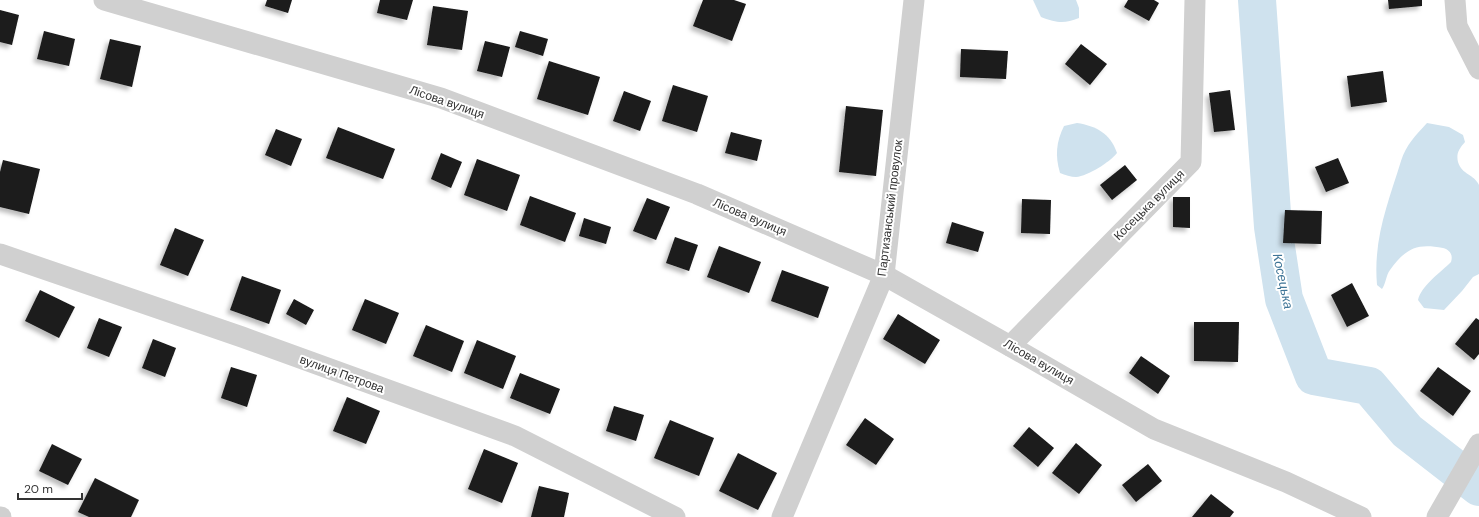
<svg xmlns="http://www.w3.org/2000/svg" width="1479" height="517" font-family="'DM Sans',sans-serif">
<defs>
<filter id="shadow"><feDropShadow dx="-3.5" dy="3.5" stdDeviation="2" flood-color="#0004"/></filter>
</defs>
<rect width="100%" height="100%" fill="#fff"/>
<!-- water -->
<g fill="#cfe2ee">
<path d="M1033,0H1076L1079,8V18C1064,24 1057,23 1041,17Z"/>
<path d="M1077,123C1096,126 1110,133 1117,153C1110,162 1088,176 1076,177C1071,177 1065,175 1060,173C1055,156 1056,142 1064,126Z"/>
<path d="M1427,123L1449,127L1463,135L1465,142C1459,149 1456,153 1458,162C1462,175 1474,174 1479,185V274L1473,277L1462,291L1444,310L1424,308L1418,300C1421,286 1441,272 1451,262C1453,256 1451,250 1443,248C1417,243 1406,248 1390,270C1386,275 1386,283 1382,289L1377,285C1373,239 1388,203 1401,161C1406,145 1416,135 1427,123Z"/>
</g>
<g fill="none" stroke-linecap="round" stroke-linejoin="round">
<!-- river -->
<polyline stroke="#cfe2ee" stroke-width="38" points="1257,0 1273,227 1284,299 1314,376 1369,386 1407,431 1479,487"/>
</g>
<!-- building -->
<g fill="#1a1a1a" filter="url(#shadow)">
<polygon points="267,0 292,0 288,13 265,6"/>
<polygon points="380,0 413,0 407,20 377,13"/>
<polygon points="703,0 734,0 746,4 732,41 693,26"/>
<polygon points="1128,0 1154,0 1159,3 1149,21 1124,7"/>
<polygon points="1388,0 1422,0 1422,6 1389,9"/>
<polygon points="433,6 468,11 462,50 427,45"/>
<polygon points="0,10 19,15 12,45 0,42"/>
<polygon points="44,31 75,39 69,66 37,59"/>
<polygon points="520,31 548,39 543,56 515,47"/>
<polygon points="110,39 141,46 132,87 100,79"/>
<polygon points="485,41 510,47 502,77 477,71"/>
<polygon points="1081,44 1107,64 1090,85 1065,64"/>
<polygon points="961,49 1008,51 1006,79 960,77"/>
<polygon points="549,61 600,77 588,115 537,99"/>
<polygon points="1383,71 1387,102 1351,107 1347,76"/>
<polygon points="673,85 708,96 697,132 662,121"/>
<polygon points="1230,90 1235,130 1214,132 1209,93"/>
<polygon points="624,91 651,101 640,131 613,121"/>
<polygon points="846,106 883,110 876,176 839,172"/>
<polygon points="338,127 395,149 383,179 326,158"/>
<polygon points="276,129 302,139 291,166 265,155"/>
<polygon points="731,132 762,140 757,161 725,153"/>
<polygon points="441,153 462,162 451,188 431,179"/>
<polygon points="1338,158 1349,183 1326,192 1315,167"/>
<polygon points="477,159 520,175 507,211 464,195"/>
<polygon points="3,160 40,169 29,214 0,207 0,172"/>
<polygon points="1125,165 1137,180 1112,200 1100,185"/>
<polygon points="530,196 576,213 565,242 520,225"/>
<polygon points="1173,197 1190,197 1190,228 1173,227"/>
<polygon points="647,198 670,207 656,240 633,231"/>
<polygon points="1022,199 1051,200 1050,234 1021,233"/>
<polygon points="1285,210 1322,211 1321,244 1283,243"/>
<polygon points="584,218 611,227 606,244 579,236"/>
<polygon points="952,222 984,232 978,252 946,243"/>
<polygon points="175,228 204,240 188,276 160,265"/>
<polygon points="675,237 698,245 689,271 666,263"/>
<polygon points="719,246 761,262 749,293 707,277"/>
<polygon points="782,270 829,287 818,318 771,301"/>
<polygon points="242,276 281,290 269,324 230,310"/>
<polygon points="1352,283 1369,316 1347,327 1331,295"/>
<polygon points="40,290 75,307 59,338 25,321"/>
<polygon points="294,299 314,310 306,325 286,314"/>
<polygon points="365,299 399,313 386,344 352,330"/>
<polygon points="898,314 940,340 925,364 883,339"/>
<polygon points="99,318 122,327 109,357 87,348"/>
<polygon points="1476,318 1479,320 1479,354 1474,360 1455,344"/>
<polygon points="1194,322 1239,322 1238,362 1194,361"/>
<polygon points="426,325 464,341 452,372 413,356"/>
<polygon points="153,339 176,348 165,377 142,368"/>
<polygon points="477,340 516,356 503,389 464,373"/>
<polygon points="1141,356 1170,376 1158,394 1129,373"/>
<polygon points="231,367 257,375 247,407 221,398"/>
<polygon points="1438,367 1471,391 1453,416 1420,391"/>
<polygon points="520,373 560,389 550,414 510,398"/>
<polygon points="347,397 380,411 366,444 333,431"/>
<polygon points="614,406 644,415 636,441 606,431"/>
<polygon points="865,418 894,439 876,465 846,445"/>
<polygon points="670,420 714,438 699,476 654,458"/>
<polygon points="1029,427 1054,448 1038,467 1013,446"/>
<polygon points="1076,443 1102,465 1079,494 1052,473"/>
<polygon points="52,444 82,459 68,485 39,471"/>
<polygon points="484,449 518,463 502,503 468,489"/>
<polygon points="738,453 777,473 758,510 719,491"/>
<polygon points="1148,464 1162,481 1136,502 1122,485"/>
<polygon points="95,478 139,500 131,517 89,517 78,512"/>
<polygon points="539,486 569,493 564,517 531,517"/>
<polygon points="1211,494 1234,512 1230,517 1192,517"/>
</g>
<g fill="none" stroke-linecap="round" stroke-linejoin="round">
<!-- minor -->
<g stroke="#d0d0d0" stroke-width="21">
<polyline points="104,0 441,98 697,194 884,275 1010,346 1154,429 1286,482 1361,517"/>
<polyline points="1455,0 1457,26 1479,69"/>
<polyline points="0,254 242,337 515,436 675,517"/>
<polyline points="1010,346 1191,162 1195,0"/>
<polyline points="0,517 1,517"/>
<polyline points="782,517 884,275 914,0"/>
<polyline points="1437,517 1479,444"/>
</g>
</g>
<g text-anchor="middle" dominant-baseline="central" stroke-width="4" stroke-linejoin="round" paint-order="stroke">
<!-- street labels -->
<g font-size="12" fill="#333" stroke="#fff">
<text transform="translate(447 102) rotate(19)">Лісова вулиця</text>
<text transform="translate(1149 205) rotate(-45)">Косецька вулиця</text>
<text transform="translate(890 208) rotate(-83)">Партизанський провулок</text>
<text transform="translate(750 217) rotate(23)">Лісова вулиця</text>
<text transform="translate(1039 362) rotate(30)">Лісова вулиця</text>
<text transform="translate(342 374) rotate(20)">вулиця Петрова</text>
</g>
<!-- water labels -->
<g font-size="13" font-style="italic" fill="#3f7597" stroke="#fff">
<text transform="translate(1283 281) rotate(78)">Косецька</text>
</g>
</g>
<!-- scale -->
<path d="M18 493v6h64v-6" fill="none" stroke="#333333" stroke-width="2"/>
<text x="24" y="493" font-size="12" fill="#333333" stroke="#ffffff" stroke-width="3" paint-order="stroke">20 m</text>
</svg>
